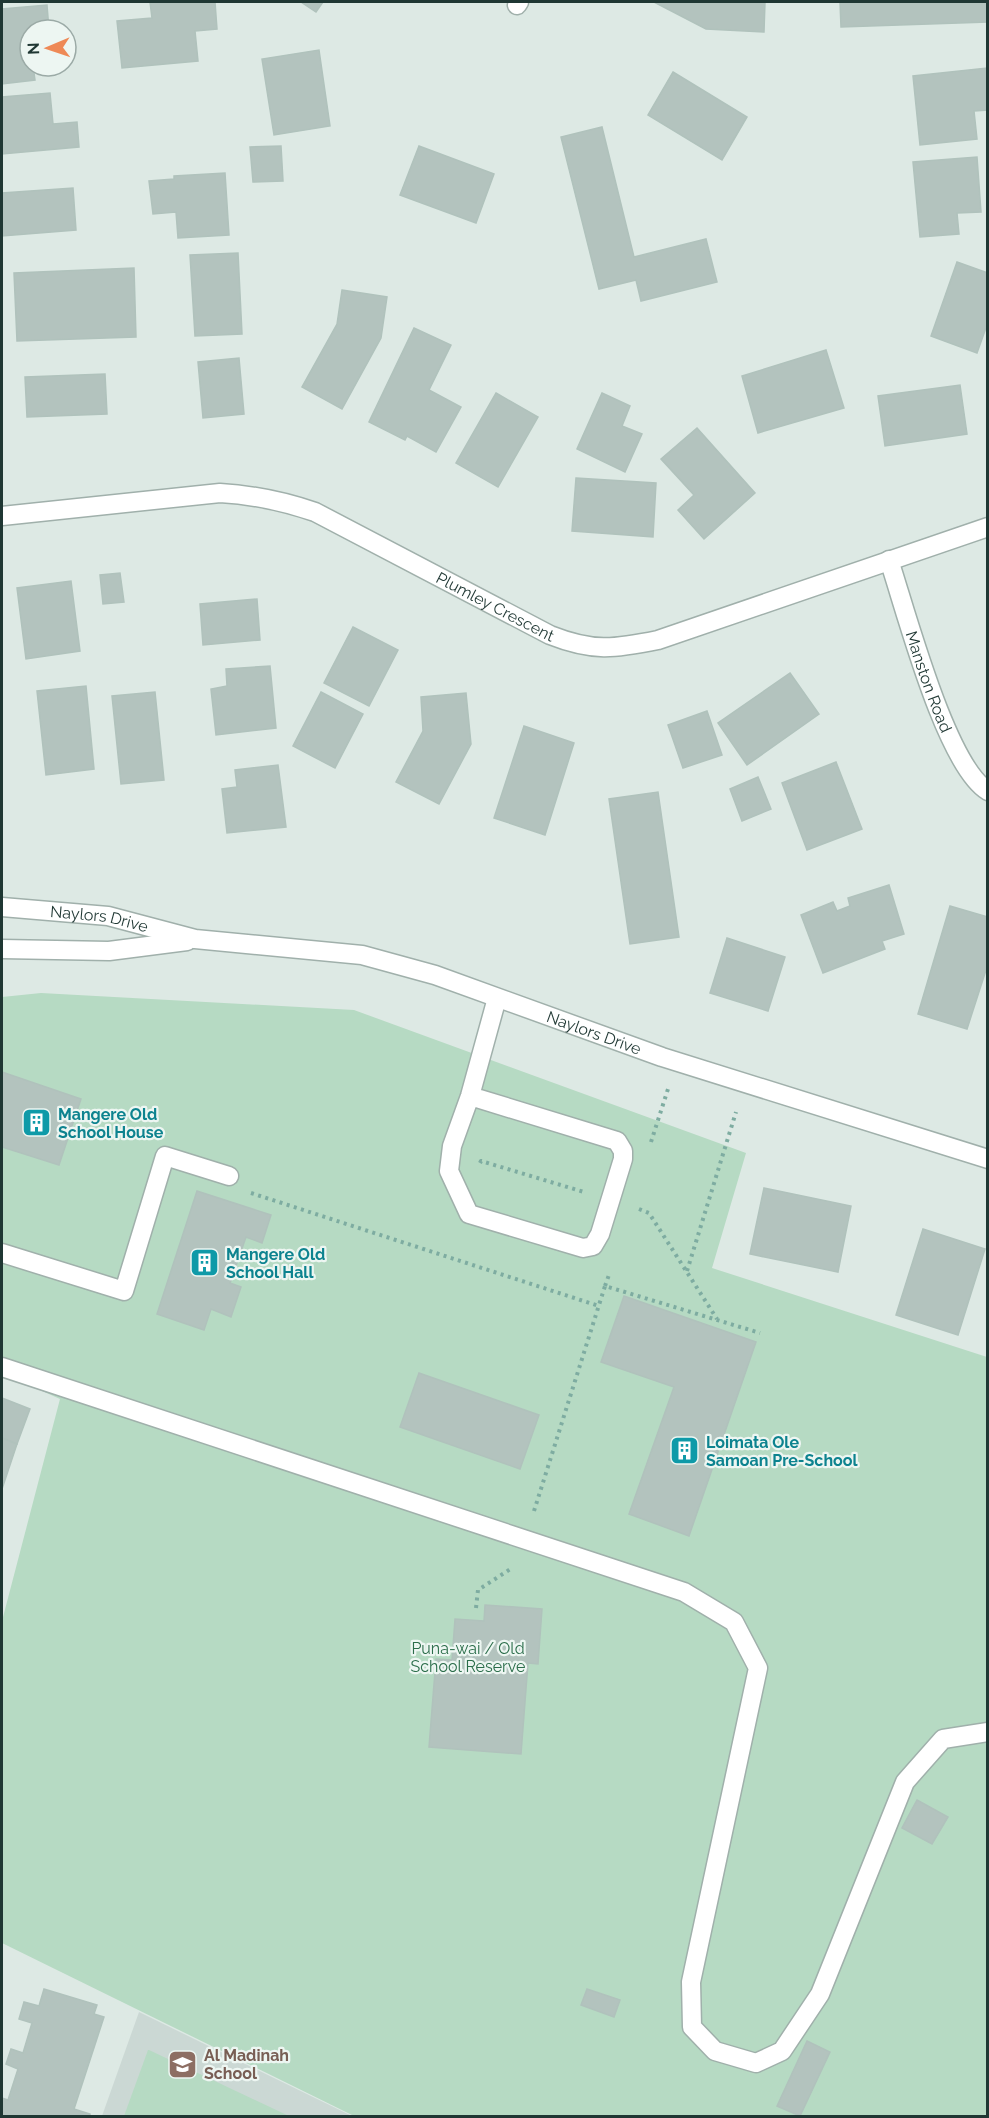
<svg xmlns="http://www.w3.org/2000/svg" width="989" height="2118" font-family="Raleway,sans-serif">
<rect width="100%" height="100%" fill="#dde9e4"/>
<!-- built -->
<polygon fill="#cbd8d4" points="139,2012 352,2116 102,2116"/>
<!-- green -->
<g fill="#b6dac3">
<polygon points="41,993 354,1010 746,1153 712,1268 987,1357 987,2116 354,2116 2,1943 2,1621 60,1399 2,1373 2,997"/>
<polygon points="148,2050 149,2050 289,2116 124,2116"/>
</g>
<!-- building -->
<g fill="#b3c3be" stroke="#b0c2bc" stroke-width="1.5">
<polygon points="150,2 215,2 217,29 195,31 198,61 122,68 117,21 152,18"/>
<polygon points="301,2 323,2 316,12"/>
<polygon points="654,2 765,2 764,32 706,29"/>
<polygon points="840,2 988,2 988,22 841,27"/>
<polygon points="47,5 49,30 30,30 30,66 33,66 35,80 2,84 2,9"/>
<polygon points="319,50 330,126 274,135 262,59"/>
<polygon points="987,68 988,110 974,111 977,139 920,145 913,76"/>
<polygon points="673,72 747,117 722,160 648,115"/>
<polygon points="50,93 53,124 77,122 79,147 2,154 2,97"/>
<polygon points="602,127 634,257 706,239 717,282 641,301 636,280 599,289 561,137"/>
<polygon points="281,146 283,181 253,182 250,147"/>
<polygon points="419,146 494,174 476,223 400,195"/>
<polygon points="977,157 981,212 957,213 959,234 920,237 913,162"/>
<polygon points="225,173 229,235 178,238 176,212 153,214 149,181 174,179 174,176"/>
<polygon points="73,188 76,230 2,236 2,193"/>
<polygon points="238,253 242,334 195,336 190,255"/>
<polygon points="957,262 988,273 988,322 977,353 931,336"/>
<polygon points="134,268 136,337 17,341 14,273"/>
<polygon points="342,290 387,297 381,338 342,409 302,387 337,324"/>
<polygon points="414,328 451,345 429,390 461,407 436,452 407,436 405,440 369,422"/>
<polygon points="826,350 844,408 758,433 742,376"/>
<polygon points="239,358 244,414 203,418 198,362"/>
<polygon points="105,374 107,414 27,417 25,377"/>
<polygon points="960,385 967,434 885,446 878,396"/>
<polygon points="496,393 538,417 498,487 456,463"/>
<polygon points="602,393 630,406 622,426 642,434 625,472 577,449"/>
<polygon points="697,428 755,493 704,539 678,510 694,495 661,459"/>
<polygon points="576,478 656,483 653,537 572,531"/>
<polygon points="120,573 124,602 103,604 100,575"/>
<polygon points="71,581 80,651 26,659 17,588"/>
<polygon points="257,599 260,640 203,645 200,604"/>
<polygon points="353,627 398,650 369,706 324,683"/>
<polygon points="270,666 276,728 216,735 211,689 227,686 226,669"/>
<polygon points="790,673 819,714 747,765 718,723"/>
<polygon points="86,686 94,769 46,775 37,691"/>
<polygon points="155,692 164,780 121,784 112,696"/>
<polygon points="321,692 363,714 335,768 293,746"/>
<polygon points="466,693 471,744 439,804 396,782 423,731 421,697"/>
<polygon points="707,711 722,755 683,768 668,725"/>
<polygon points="524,726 574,743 545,835 494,818"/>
<polygon points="836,762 862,829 807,850 782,783"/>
<polygon points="278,765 286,827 227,833 222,789 237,787 235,770"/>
<polygon points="758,777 771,809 742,821 730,789"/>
<polygon points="658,792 679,937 630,944 609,799"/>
<polygon points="889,885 904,934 882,941 885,949 823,973 801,915 833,902 837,911 850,906 848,898"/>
<polygon points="950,906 988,917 988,964 967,1029 918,1014"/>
<polygon points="727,938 785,957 768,1011 710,993"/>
<polygon points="2,1072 81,1099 59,1165 2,1147"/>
<polygon points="764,1188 851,1206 838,1272 750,1254"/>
<polygon points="197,1191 271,1215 262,1243 246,1237 230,1283 241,1287 231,1317 211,1309 204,1330 157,1314"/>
<polygon points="923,1229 985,1249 958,1335 896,1315"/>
<polygon points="624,1296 756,1342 689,1536 629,1514 674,1387 601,1362"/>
<polygon points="419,1373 539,1415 520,1469 400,1427"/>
<polygon points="2,1398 30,1409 17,1444 2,1438"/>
<polygon points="2,1438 17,1444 2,1489"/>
<polygon points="485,1605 542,1609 538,1664 528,1663 521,1754 429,1747 436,1659 452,1660 455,1619 484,1621"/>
<polygon points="917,1800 948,1817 932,1844 902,1828"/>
<polygon points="44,1989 97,2005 94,2014 104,2017 74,2109 90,2114 90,2116 2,2116 2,2098 8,2100 18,2069 6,2064 11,2049 23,2053 32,2023 19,2019 24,2002 39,2006"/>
<polygon points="587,1989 620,2000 614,2017 581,2005"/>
<polygon points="807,2041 830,2052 800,2116 777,2106"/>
</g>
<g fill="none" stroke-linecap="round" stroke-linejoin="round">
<defs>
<g id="minor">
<polyline points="517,5 519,2"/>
<path id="s1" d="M2,516L220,493C254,495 283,501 315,512L550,635C593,652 614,649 658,640L988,527"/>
<path id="s2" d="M889,560C906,611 946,766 988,791"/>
<path id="s3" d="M2,907L108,916L195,939L362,955L435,975L662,1057L988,1159"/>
<polyline points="2,949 109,951 187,941"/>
<polyline points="470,1096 617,1141 623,1151 623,1159 600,1234 593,1246 583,1248 469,1214 449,1171 452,1146 470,1096 497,998"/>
<polyline points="2,1253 124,1291 165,1156 229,1176"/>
<polyline points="2,1367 684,1592 734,1622 758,1668 691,1982 692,2027 715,2051 756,2063 782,2051 820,1994 905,1782 943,1739 988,1732"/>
</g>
</defs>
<!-- minor casing -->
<use href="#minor" stroke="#a0b0ab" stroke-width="21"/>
<!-- path -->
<g stroke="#7eaca1" stroke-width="4" stroke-dasharray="3 4.5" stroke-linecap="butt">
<polyline points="651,1142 668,1089"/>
<polyline points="480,1163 481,1161 584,1192"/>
<polyline points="251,1193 599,1306"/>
<polyline points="639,1209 649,1213 717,1319"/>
<polyline points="687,1271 736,1112"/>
<polyline points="605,1286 610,1272"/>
<polyline points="534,1511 605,1286 760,1333"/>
<polyline points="476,1608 478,1590 512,1568"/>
</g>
<!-- minor -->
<use href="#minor" stroke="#fff" stroke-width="18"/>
</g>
<!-- icons -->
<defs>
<symbol id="building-square" viewBox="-11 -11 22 22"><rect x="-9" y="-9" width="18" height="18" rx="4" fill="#0f9aa8" stroke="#edf6f2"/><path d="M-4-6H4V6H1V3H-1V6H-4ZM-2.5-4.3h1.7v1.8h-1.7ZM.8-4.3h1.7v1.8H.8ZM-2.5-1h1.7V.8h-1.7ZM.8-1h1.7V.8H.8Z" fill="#fff"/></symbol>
<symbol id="school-square" viewBox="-11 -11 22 22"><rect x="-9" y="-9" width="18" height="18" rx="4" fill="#8d6e63" stroke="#edf6f2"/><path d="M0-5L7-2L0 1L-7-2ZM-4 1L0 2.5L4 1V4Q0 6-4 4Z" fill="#fff"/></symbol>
</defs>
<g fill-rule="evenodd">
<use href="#building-square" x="20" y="1106" width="33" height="33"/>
<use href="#building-square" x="188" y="1246" width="33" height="33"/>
<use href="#building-square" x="668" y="1434" width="33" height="33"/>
<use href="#school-square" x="166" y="2048" width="33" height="33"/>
</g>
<g text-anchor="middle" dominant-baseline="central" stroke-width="4.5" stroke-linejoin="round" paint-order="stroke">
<!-- street labels -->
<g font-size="16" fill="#1f3733" stroke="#edf6f2">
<text stroke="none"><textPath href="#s1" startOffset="520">Plumley Crescent</textPath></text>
<text stroke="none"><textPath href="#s2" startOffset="128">Manston Road</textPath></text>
<text stroke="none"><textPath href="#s3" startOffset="98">Naylors Drive</textPath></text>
<text stroke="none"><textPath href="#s3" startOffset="609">Naylors Drive</textPath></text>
</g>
<!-- culture labels -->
<g font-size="16" font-weight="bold" fill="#0d838f" stroke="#edf6f2" text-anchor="start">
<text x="58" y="1114">Mangere Old<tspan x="58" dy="18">School House</tspan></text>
<text x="226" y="1254">Mangere Old<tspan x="226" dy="18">School Hall</tspan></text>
<text x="706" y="1442">Loimata Ole<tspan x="706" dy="18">Samoan Pre-School</tspan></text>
</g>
<!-- park labels -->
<g font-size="16" fill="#2b6d4a" stroke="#edf6f2">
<text x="468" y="1648">Puna-wai / Old<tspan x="468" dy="18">School Reserve</tspan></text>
</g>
<!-- education labels -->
<g font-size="16" font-weight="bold" fill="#785e54" stroke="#edf6f2" text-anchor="start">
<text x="204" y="2055">Al Madinah<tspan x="204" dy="18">School</tspan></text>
</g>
</g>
<!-- border -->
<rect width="989" height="2118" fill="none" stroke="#1f3733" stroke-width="6"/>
<!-- north arrow -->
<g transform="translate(48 48) rotate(268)"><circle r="28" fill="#edf6f2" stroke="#9baaa6" stroke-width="1.5"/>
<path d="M0-4.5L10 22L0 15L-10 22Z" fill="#ee8956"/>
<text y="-9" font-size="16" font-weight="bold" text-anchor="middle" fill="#1f3733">N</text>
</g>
</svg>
